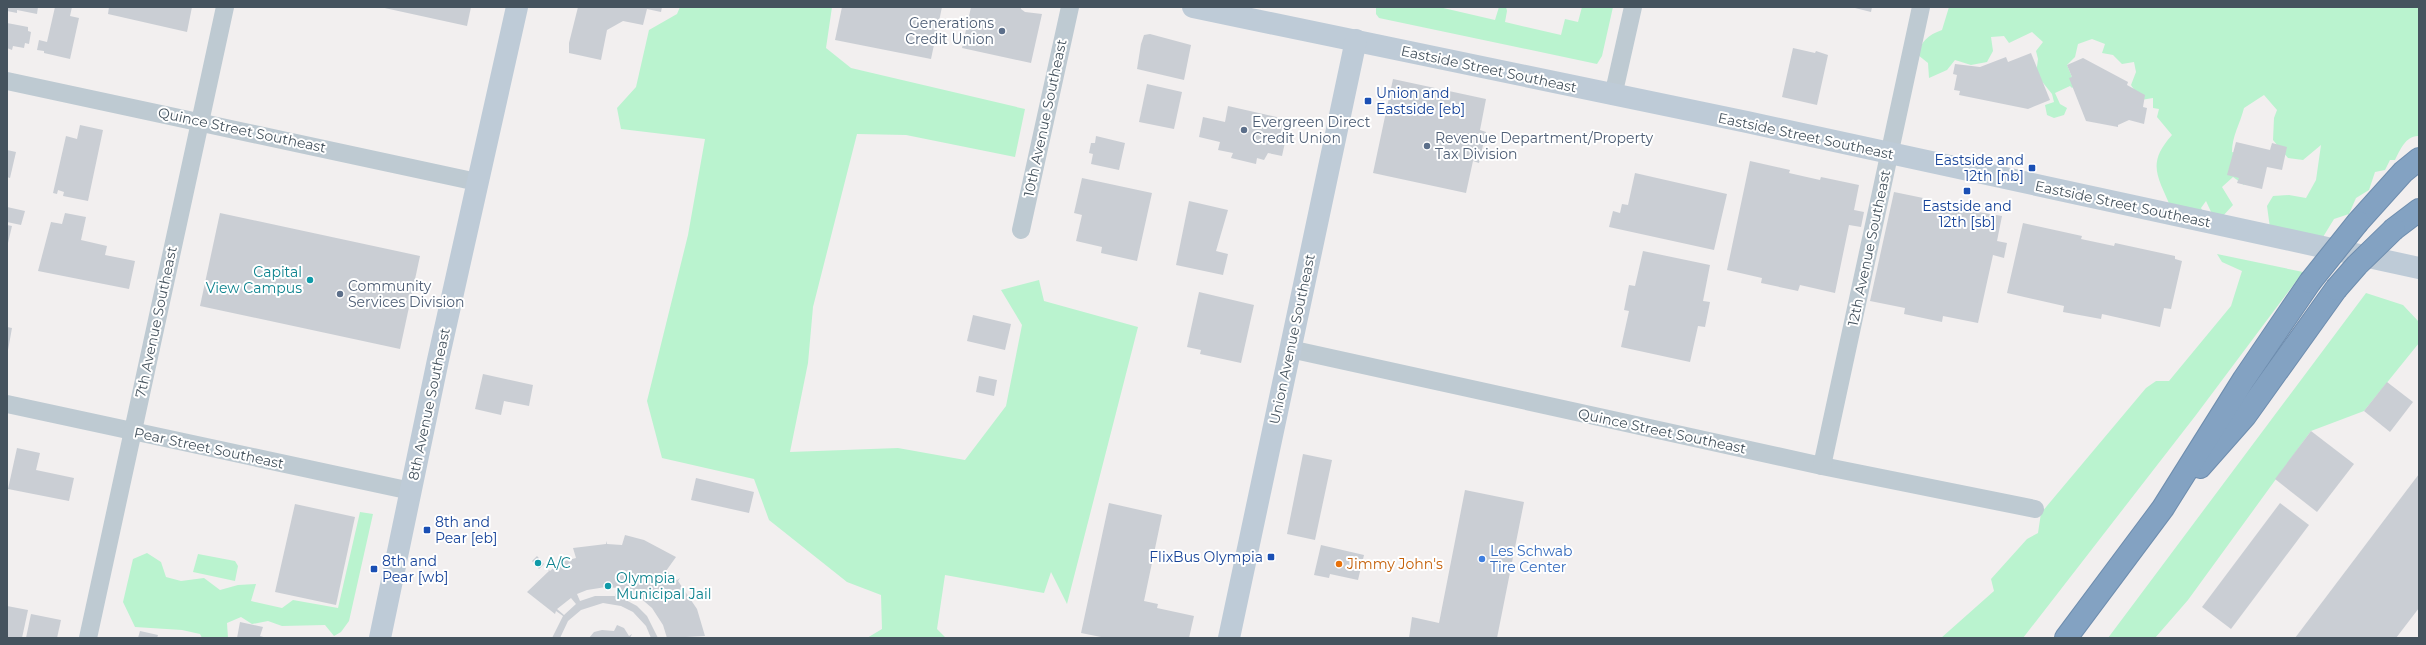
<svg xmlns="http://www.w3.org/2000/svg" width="2426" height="645" font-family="Montserrat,sans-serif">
<rect width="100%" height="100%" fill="#f2efef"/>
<!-- green -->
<g fill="#baf3cf">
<polygon points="680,7 832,7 826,48 851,68 1025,109 1015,157 906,135 857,134 813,307 808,363 790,452 898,448 965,460 1006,406 1022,325 1001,290 1039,280 1044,301 1138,327 1067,604 1051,572 1044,593 945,575 937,629 946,638 867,638 882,629 881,595 847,582 769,520 754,479 662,458 647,401 688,235 705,139 621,129 617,108 636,87 649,30 677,14"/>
<polygon points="1376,7 1439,7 1495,20 1499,7 1506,7 1507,11 1505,22 1561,35 1565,19 1578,22 1582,7 1613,7 1602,56 1597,64 1379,18 1376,14"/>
<path d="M1949,7H2419V136C2406,135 2400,150 2395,160H2390L2385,170L2375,172L2369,190L2356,198L2349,214L2334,219L2323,237L2270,228L2267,206L2273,196L2289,195L2306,198L2316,180L2321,145L2303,160L2288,158L2273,140L2274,118L2277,110L2264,95L2244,108C2240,124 2232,136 2232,152L2248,156L2252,168L2244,185L2233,177L2222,187L2233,205L2222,217L2212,214L2206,201L2201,208L2207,218L2171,208C2158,176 2146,164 2172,135L2157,117L2159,109L2153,108V98L2141,100L2131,85L2136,72L2134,62L2122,64L2113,55L2102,53L2105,44L2092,39L2078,44L2075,57L2067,65L2072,77L2082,80L2072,88L2070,86L2055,93L2060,104L2067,108L2064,115L2054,118L2047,115L2045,105L2054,102L2052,94L2036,74L2038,59L2036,51L2043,42L2032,32L2009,43L2004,36L1991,37L1993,51L1987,62L1971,65L1955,60L1947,70L1929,78L1928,63L1918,55C1921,41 1928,35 1942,30Z"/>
<polygon points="2217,254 2303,272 2196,415 2023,638 1941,638 1994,591 1991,579 2027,539 2038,533 2041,513 2146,388 2156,381 2169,381 2231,306 2242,271 2222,262"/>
<polygon points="2366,293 2403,305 2419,322 2419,343 2364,411 2311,431 2188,600 2155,638 2108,638"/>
<polygon points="360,512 373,514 349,621 341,632 334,636 325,625 282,626 268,621 252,624 241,617 227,623 228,638 202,638 200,634 182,630 135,627 123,602 133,559 147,553 161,562 166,577 181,581 204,578 220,590 238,585 256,584 251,601 282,608 293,600 338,608"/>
<polygon points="198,554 235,561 238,566 235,581 193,572"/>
</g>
<!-- building -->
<g fill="#caced4" fill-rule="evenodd">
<polygon points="7,7 38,7 37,14 17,10 17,13 7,11"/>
<polygon points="55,7 72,7 70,16 79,18 70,59 44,53 44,51 37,50 39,40 47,42"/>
<polygon points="109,7 192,7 187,32 108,14"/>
<polygon points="380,7 471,7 467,26"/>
<polygon points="578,7 662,7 661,12 647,9 643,25 623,21 607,30 601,60 569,53 569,43"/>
<polygon points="842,7 942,7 931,59 835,40"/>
<polygon points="971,7 1021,7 1021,9 1025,12 1042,14 1031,63 962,48"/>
<polygon points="1851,7 1872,7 1871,12"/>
<polygon points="7,23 28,27 28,31 31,32 29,44 25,43 24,48 13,46 12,50 7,48"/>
<polygon points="1150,34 1191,45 1184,80 1137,69 1141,44 1144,35"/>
<polygon points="1793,48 1815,53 1816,51 1828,55 1817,105 1782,97"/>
<polygon points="2031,53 2050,100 2028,109 1959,95 1960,91 1954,90 1957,75 1953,74 1955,64 1980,67 2006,57 2008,62"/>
<polygon points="2083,58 2128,82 2127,85 2145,95 2143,107 2147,108 2144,124 2129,120 2118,125 2118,127 2086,121 2069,78 2072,77 2067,65"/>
<polygon points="1393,79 1486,99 1480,130 1486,132 1479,163 1473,161 1466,193 1373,173"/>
<polygon points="1147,84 1182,92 1174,129 1139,122"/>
<polygon points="1228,106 1290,120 1282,156 1268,153 1264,160 1257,158 1256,164 1231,158 1233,153 1218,150 1220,142 1199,137 1203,117 1225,122"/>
<polygon points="80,125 103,130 88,201 63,196 64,192 58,190 57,194 53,193 66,136 77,139"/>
<polygon points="1096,136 1125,143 1119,170 1091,164 1093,154 1089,153 1091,143 1095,143"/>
<polygon points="2236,142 2270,150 2272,143 2287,147 2282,170 2267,167 2262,189 2237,183 2239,178 2227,175"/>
<polygon points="7,150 16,152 10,178 7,177"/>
<polygon points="1750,161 1790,170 1789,173 1820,180 1821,177 1859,185 1854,210 1864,212 1861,227 1849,225 1835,293 1800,285 1798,291 1761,283 1762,278 1727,270"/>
<polygon points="1635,173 1727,194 1714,250 1609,227 1613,211 1620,213 1622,204 1628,205"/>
<polygon points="1082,178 1152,193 1137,261 1101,253 1102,247 1076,241 1082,215 1074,213"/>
<polygon points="1894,192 1933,200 1932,204 2002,216 1997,241 2007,243 2004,258 1993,255 1978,323 1943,316 1942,322 1904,314 1905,308 1870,301"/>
<polygon points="1189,201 1228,210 1216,251 1228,254 1223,275 1176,265"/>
<polygon points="7,207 25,211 21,225 7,222"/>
<polygon points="65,213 86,217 81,240 107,246 105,255 135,261 129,289 38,271 51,222 62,224"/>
<polygon points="220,213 420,256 400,349 200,306"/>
<polygon points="2023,223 2082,236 2081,239 2114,246 2115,243 2175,256 2175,259 2182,261 2171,309 2164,308 2160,327 2102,314 2101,319 2063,312 2064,306 2007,293"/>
<polygon points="7,225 12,226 8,243 7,243"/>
<polygon points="1643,251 1710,265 1703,301 1710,302 1705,327 1698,326 1690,362 1621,347 1629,311 1624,310 1629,285 1635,286"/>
<polygon points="1199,292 1254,305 1241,363 1200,354 1201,350 1187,347"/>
<polygon points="973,315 1011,324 1005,350 967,341"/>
<polygon points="7,327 12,328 8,350 7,350"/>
<polygon points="483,374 533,385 529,406 504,401 501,415 475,409"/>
<polygon points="979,376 997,380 994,396 976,392"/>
<polygon points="2387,382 2413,402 2390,432 2364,411"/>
<polygon points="2311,431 2354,464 2317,512 2275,479"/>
<polygon points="17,448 40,453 36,470 74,478 69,501 8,489"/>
<polygon points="1303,454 1332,460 1315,540 1287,534"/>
<polygon points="2419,474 2419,608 2396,638 2295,638"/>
<polygon points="696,478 754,492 749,513 691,500"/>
<polygon points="1465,490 1524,502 1497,638 1409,638 1412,617 1439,623"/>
<polygon points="1109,503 1162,515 1144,601 1158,604 1157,608 1194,616 1189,638 1106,638 1081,633"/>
<polygon points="2280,503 2309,525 2231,629 2202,607"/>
<polygon points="295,504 355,517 336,605 275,592"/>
<path d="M625,535L644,540L676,557L666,571L677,580L680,578L678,581L697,609L705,636L667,638L663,625L652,608L638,596L625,591L622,598L637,606L647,616L658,638H651L646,626L633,612L621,606L603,603L581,610L568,621L560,638H552L563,616L556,611L555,614L527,592L549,571L547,568L550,571L561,562L576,558L573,548L606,544L607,541V544L622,545ZM606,587L617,588L615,596H595L580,601L577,594L587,590ZM571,598L576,604L564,615L557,609Z"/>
<polygon points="1321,545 1364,555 1358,580 1330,574 1329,578 1314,575"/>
<polygon points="537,556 544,564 539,569 532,561"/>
<polygon points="7,606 28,610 22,638 7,638"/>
<polygon points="31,614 61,620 57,638 26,638"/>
<polygon points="240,622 263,627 260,636 267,638 237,638"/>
<polygon points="617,625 624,628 629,636 632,634 630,638 589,638 594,632 602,630 614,631"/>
<polygon points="140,631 158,635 157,638 138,638"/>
</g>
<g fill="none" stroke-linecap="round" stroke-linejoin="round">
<defs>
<g id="highway">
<polyline points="2358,222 2403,172 2419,159"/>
<polyline points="2394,229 2419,210"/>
<polyline points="2200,467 2245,416 2336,289"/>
<polyline points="2066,638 2163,508 2244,379 2310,282"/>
</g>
</defs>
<!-- highway casing -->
<use href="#highway" stroke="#6e8dae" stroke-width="24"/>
<!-- street -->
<g stroke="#becad2" stroke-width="18">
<polyline points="7,81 477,182"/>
<polyline points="1613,96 1633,7"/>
<polyline points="1021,230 1070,7"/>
<polyline points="1290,349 1822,466 2035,509"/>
<polyline points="7,404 411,491"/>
<polyline points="1822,466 1921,7"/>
<polyline points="88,638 225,7"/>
</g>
<!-- secondary -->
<g stroke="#becbd7" stroke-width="22">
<polyline points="1193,7 1747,122 2419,268"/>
<polyline points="380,638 438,360 517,7"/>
<polyline points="1229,638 1356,40"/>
</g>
<!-- highway -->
<use href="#highway" stroke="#83a2c2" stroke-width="22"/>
<defs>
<g id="highway-bridge">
<polyline points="2310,282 2358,222"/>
<polyline points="2336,289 2357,265 2394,229"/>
</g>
</defs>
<!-- highway-bridge casing -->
<use href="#highway-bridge" stroke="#6e8dae" stroke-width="24" stroke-linecap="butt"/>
<!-- highway-bridge -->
<use href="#highway-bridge" stroke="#83a2c2" stroke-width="22"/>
</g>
<!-- markers -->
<g fill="#5c6f8a" stroke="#fff" stroke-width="1.5">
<circle cx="1002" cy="31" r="4"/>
<circle cx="1244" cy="130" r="4"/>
<circle cx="1427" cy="146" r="4"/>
<circle cx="340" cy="294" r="4"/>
</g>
<g fill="#1a4fb4" stroke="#fff" stroke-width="1.5">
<rect x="1364" y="97" width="8" height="8" rx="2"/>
<rect x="2028" y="164" width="8" height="8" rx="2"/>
<rect x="1963" y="187" width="8" height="8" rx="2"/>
<rect x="423" y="526" width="8" height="8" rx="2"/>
<rect x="1267" y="553" width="8" height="8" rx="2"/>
<rect x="370" y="565" width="8" height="8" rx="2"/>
</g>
<g fill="#0f9aa8" stroke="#fff" stroke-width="1.5">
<circle cx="310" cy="280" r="4"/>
<circle cx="538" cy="563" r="4"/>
<circle cx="608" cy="586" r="4"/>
</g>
<circle fill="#3f7fe0" stroke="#fff" stroke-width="1.5" cx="1482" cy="559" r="4"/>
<circle fill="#e8710a" stroke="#fff" stroke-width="1.5" cx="1339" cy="564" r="4"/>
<g text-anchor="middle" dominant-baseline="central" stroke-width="4" stroke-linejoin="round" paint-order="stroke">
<!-- service labels -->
<g font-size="14" fill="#4e5e75" stroke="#fff" text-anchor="start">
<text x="994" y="23" text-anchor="end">Generations<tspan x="994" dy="16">Credit Union</tspan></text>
<text x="1252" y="122">Evergreen Direct<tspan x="1252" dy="16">Credit Union</tspan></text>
<text x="1435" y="138">Revenue Department/Property<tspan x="1435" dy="16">Tax Division</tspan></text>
<text x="348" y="286">Community<tspan x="348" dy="16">Services Division</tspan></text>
</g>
<!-- street labels -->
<g font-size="14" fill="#45535e" stroke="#fff">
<text transform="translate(1489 69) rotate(12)">Eastside Street Southeast</text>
<text transform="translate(1045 118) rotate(-78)">10th Avenue Southeast</text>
<text transform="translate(242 130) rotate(12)">Quince Street Southeast</text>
<text transform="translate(1806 136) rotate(12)">Eastside Street Southeast</text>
<text transform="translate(2123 204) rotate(12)">Eastside Street Southeast</text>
<text transform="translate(1869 248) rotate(-78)">12th Avenue Southeast</text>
<text transform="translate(156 322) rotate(-78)">7th Avenue Southeast</text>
<text transform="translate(1292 339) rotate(-78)">Union Avenue Southeast</text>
<text transform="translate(429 404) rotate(-78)">8th Avenue Southeast</text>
<text transform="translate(1662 431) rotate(12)">Quince Street Southeast</text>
<text transform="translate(209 448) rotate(12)">Pear Street Southeast</text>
</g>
<!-- transit labels -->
<g font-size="14" fill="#164399" stroke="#fff" text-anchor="start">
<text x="1376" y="93">Union and<tspan x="1376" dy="16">Eastside [eb]</tspan></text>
<text x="2024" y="160" text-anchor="end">Eastside and<tspan x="2024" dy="16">12th [nb]</tspan></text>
<text x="1967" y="206" text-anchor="middle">Eastside and<tspan x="1967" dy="16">12th [sb]</tspan></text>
<text x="435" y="522">8th and<tspan x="435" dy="16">Pear [eb]</tspan></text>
<text x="1263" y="557" text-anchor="end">FlixBus Olympia</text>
<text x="382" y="561">8th and<tspan x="382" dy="16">Pear [wb]</tspan></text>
</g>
<!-- culture labels -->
<g font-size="14" fill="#0d838f" stroke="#fff" text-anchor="start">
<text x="302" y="272" text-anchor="end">Capital<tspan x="302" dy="16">View Campus</tspan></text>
<text x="546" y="563">A/C</text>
<text x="616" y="578">Olympia<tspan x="616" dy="16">Municipal Jail</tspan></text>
</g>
<!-- shop labels -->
<g font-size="14" fill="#366cbe" stroke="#fff" text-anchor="start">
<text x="1490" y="551">Les Schwab<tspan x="1490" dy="16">Tire Center</tspan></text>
</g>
<!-- food labels -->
<g font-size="14" fill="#c56008" stroke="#fff" text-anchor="start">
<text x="1347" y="564">Jimmy John's</text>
</g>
</g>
<!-- border -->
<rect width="2426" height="645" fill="none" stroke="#45535e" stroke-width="16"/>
</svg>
